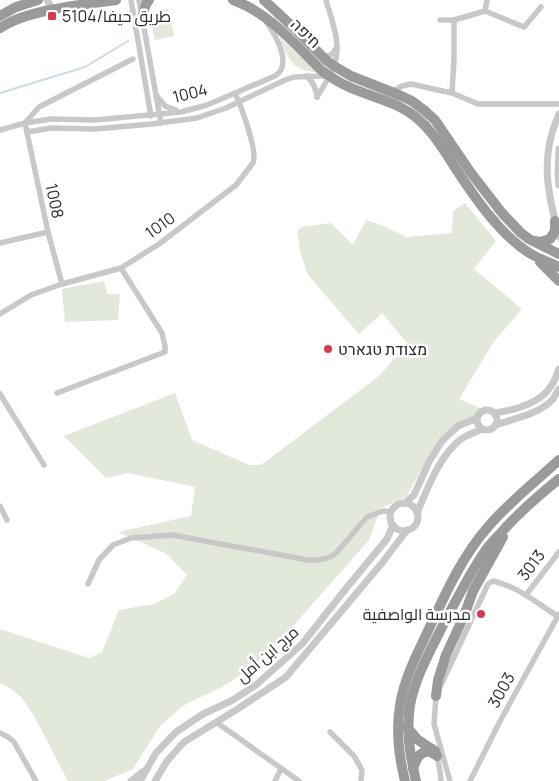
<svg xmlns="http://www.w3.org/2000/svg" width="559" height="781" font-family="Manrope,Cairo,Heebo,sans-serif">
<rect width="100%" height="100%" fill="#fff"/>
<!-- green -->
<g fill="#e2e8da">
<polygon points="168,9 174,36 155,40 149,13"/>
<path d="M279,37L317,72C292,72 288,57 279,37Z"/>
<polygon points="465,203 496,241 474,269 522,309 494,341 459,399 480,408 475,418 454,427 424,465 406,497 381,508 369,540 278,643 253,667 222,687 184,705 160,726 133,769 104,781 68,781 34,716 22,698 10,688 0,683 0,629 89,658 102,652 119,610 154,604 174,594 187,575 167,554 118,532 191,516 195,487 128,473 106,478 64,436 175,393 192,440 249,465 261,465 379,376 408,344 382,313 359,334 308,275 301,255 297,231 302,227 331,223 353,245 366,220 381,225 407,237 452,233 453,211"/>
<polygon points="104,281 107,294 120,294 118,320 65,322 62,289"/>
</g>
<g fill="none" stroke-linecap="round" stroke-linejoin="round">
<!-- stream -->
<polyline stroke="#c7dce7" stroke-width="2" points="0,93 85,67 128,41"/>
<!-- minor -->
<g stroke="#c8c8c8" stroke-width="5.5">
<polyline points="131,0 151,116"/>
<polyline points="139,0 161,123"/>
<polyline points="485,11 487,0"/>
<polyline points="440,20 454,20 485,11 524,27 541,7"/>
<polyline points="324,58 332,54 337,47"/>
<path d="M307,76C313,82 316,88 317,97"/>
<polyline points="391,92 402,86 411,84 452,93 478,104 559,104"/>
<polyline points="452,93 454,60 454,20"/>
<polyline points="156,95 165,106 176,110"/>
<path d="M317,97C323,87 330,77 334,66C342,44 332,21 326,0"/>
<polyline points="25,123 48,232 62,284"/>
<polyline points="25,123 39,107 133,59"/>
<path d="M0,130L25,123L51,119L95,120L181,112L207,105L275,76C293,65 276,36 267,23"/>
<polyline points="27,132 51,128 95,129 152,124 197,118 226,108 285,80 294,77 327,76"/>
<polyline points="0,243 48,232"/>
<path d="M0,314L31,295L62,284L121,268L159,244L236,185L253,163C258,151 241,106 235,93"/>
<polyline points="57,393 165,352 165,346 162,333 121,268"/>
<polyline points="0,394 44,465"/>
<polyline points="0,506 7,520"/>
<path d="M88,584L99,560L113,545L131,538L172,535L308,560C320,560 328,560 337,552L367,517L383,511L391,512"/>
<polyline points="526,595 559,552"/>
<path d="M441,685L488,584L493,581C517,586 538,604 559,617"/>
<polyline points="436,696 434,724 450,781"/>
<polyline points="216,722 299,781"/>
<polyline points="330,732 354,756 362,770 361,781"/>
<polyline points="0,733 8,737 14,742 36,781"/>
<polyline points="437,756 440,771 441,781"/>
<polyline points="275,781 281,769"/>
<polyline points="470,781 499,723 559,614"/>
</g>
<!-- tertiary -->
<g stroke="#c8c8c8" stroke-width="7">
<polyline points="47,0 53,10"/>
<path d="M559,114C539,158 548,193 559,237"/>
<polyline points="559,149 558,174 559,185"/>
<circle cx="487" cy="420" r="10"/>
<path d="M494,413C510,411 529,406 542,396C550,390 556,378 559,369"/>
<path d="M495,425C513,419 540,414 553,399C555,396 557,392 559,389"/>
<polyline points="405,503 414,495 429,462 442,441 458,426 477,418"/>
<circle cx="404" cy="517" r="14"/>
<path d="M417,513C428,488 439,456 461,439C467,435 475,432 482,429"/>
<polyline points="131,781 144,771"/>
<polyline points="140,781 156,753 176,732 203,714 231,701 256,685 302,644 348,586 387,539 393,525"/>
<polyline points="155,781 167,761 184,742 236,710 286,677 382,563 407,530"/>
</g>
<!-- trunk -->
<g stroke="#9a9a9a" stroke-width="10">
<path d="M233,0C269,13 295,44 321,70C329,76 338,82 347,86C372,98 398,101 419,120C434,133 445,152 456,169C475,198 501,236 531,254C540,259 550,263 559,267"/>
<polyline points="264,0 294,28 327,61 334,66 351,76 399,95 412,101 425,111 435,120 471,173 502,213 521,233 529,239 559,254"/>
<polyline points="0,16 16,7 38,0"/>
<polyline points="142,18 146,4 149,0"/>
<path d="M0,28C28,9 83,5 116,0"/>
<polyline points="534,241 540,242 550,239 555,231 555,221"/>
<polyline points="540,262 559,281"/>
<polyline points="436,696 438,680 446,655 464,616 473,591 503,537"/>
<polyline points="406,726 418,740 435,751 437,756"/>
<path d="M413,769C416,760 418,753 428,751L436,755"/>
<path d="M405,781C399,757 396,730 400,705C404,679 417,654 428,631C445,595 461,558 487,528C508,503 535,482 559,460"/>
<path d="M416,781C410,755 406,732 410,705C415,679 428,655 440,631C454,604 468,576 485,551C489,545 495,539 500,534C518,513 538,496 559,479"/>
</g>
</g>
<!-- markers -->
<g fill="#d53b4c" stroke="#fff" stroke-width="2">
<rect x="47" y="11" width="10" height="10" rx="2.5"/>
<circle cx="328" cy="349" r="5"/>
<circle cx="481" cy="614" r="5"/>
</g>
<g text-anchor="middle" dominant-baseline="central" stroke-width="5" stroke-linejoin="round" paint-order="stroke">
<!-- poi labels -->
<g font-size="16" fill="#2b2b2b" stroke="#fff" text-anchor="start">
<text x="62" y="16">طريق حيفا/5104</text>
<text x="338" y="349">מצודת טגארט</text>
<text x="471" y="614" text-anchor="end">مدرسة الواصفية</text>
</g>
<!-- street labels -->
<g font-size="16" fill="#2b2b2b" stroke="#fff">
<text transform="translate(306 33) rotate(44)">חיפה</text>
<text transform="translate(190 93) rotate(-14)">1004</text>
<text transform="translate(55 201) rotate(78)">1008</text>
<text transform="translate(160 225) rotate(-36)">1010</text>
<text transform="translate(531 565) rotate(-53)">3013</text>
<text transform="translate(267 654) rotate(-41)">مرج ابن أمل</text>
<text transform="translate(501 690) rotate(-61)">3003</text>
</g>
</g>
</svg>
